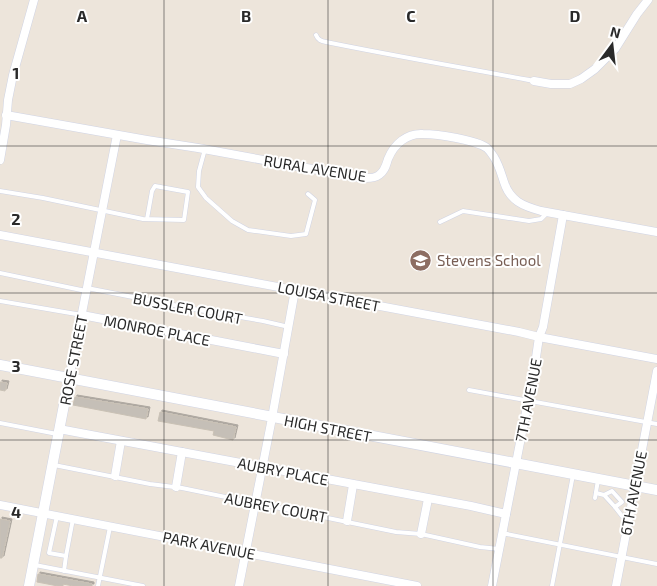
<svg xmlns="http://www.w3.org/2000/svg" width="657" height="586" font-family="'Exo 2',sans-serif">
<defs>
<filter id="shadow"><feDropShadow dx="2" dy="-2" stdDeviation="0" flood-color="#0004"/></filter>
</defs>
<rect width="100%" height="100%" fill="#ede5db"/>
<!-- building -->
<g fill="#c5bfb7" stroke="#c9c1b5" filter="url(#shadow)">
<polygon points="0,382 7,383 5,391 0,390"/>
<polygon points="75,397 148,409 146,419 73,405"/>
<polygon points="160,412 236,427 233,440 213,435 214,431 158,421"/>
<polygon points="0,519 10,521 2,558 0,558"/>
<polygon points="38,574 92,584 92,586 73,586 63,584 63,586 58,586 37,582"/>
</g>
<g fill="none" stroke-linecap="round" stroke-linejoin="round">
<defs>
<g id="lane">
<path d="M316,35C318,40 321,41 326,42C395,56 465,68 534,81"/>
<polyline points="205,149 199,171 198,187 206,198 232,221 248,230 291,236 306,234 315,200 308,194"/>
<polyline points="0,191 43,198 143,219 184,220 188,192 155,186 152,191 147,219"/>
<polyline points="440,222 463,211 529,221 541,219 548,212"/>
<polyline points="0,273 86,291"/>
<polyline points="87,288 199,310 263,321 289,327"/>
<polyline points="0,301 82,315"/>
<polyline points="469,390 657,424"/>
<polyline points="0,423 57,434"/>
<polyline points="54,465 150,484 182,488 396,532 421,534 480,547 499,549"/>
<polyline points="596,493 604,495 612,491 622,502 615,507 604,495"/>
<polyline points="595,498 598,480"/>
<polyline points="615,507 622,516 629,517"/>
<polyline points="57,516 49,553 66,556 73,519"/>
<polyline points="502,533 657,564"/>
<polyline points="35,565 143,586"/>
<polyline points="64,571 66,556"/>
<polyline points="98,586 110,527"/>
<polyline points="552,586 573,475"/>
</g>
<g id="street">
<polyline points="534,81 551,84 570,84 581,79 595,69 615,49 637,14 648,0"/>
<path d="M6,115L147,140L198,148L361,178C367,178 374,179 379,175C385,171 386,165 388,159C394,144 407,133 423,134C438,134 476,140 487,148C490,151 492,154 494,157C499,165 501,173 504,182C510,201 523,206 541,211L657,232"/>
<polyline points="0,160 6,125 8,100 13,75 34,0"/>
<polyline points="0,235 519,332 539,337 657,359"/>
<polyline points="82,315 284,354"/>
<polyline points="69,379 117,135"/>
<polyline points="59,429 471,506 506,514"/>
<polyline points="115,476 121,441"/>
<polyline points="176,487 182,452"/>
<polyline points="0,505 417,586"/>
<polyline points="347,521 353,485"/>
<polyline points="421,534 428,499"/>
<polyline points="239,586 272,418 295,290"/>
<polyline points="492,586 534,371 539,337 543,327 563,215"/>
<polyline points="616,586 657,371"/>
</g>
<g id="secondary">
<polyline points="0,365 657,490"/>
<polyline points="29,586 69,379"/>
</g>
</defs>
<!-- lane casing -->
<use href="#lane" stroke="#d0d4e4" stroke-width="5"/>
<!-- street casing -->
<use href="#street" stroke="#d0d4e4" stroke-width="9"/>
<!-- secondary casing -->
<use href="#secondary" stroke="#d0d4e4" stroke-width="11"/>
<!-- lane -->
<use href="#lane" stroke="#fff" stroke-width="4"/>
<!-- street -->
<use href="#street" stroke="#fff" stroke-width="8"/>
<!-- secondary -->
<use href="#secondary" stroke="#fff" stroke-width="10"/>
</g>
<!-- grid -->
<path fill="none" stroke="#2a2a2a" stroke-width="1" stroke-opacity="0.55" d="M164,0V586M328,0V586M493,0V586M0,146H657M0,293H657M0,440H657"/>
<!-- icons -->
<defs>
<symbol id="school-disc" viewBox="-11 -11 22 22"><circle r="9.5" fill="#8d6e63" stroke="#fff"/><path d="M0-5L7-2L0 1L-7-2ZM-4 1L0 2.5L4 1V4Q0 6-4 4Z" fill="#fff"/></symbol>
</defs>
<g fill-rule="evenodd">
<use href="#school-disc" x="408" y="248" width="25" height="25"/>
</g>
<g text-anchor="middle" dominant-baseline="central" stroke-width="4" stroke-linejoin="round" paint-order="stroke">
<!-- street labels -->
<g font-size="15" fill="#2a2a2a" stroke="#fff">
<text transform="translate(315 168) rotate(9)">RURAL AVENUE</text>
<text transform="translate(329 296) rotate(11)">LOUISA STREET</text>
<text transform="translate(188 308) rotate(11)">BUSSLER COURT</text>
<text transform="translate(157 330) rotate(11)">MONROE PLACE</text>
<text transform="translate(73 360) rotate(-79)">ROSE STREET</text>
<text transform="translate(528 400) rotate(-79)">7TH AVENUE</text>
<text transform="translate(328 428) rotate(11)">HIGH STREET</text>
<text transform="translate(283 471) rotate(11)">AUBRY PLACE</text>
<text transform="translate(633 493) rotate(-79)">6TH AVENUE</text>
<text transform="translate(276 507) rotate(11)">AUBREY COURT</text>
<text transform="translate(209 545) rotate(11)">PARK AVENUE</text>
</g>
<!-- education labels -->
<g font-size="15" fill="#785e54" stroke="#fff" text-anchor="start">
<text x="437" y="260">Stevens School</text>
</g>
</g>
<g font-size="16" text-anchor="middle" font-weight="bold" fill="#2a2a2a" stroke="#fff" stroke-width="4" stroke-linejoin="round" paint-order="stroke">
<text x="82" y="22">A</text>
<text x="246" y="22">B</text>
<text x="411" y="22">C</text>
<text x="575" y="22">D</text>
<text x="16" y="79">1</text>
<text x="16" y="225">2</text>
<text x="16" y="372">3</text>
<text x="16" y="518">4</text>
</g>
<!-- north arrow -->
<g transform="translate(612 45) rotate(15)" stroke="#ffffff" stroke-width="4" paint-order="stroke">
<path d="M0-4L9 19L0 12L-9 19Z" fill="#2a2a2a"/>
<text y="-8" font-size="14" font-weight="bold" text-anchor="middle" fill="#2a2a2a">N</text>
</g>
</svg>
